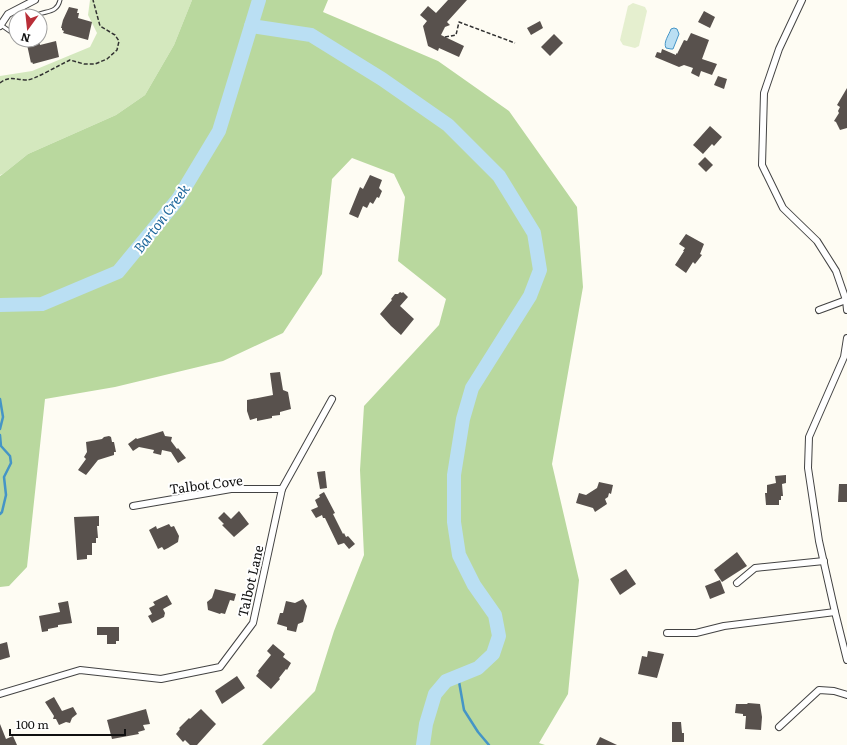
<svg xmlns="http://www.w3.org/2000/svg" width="847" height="745" font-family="Literata,serif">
<rect width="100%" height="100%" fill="#fefcf3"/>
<!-- green -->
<polygon fill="#d4e8be" points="90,0 192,0 174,45 145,95 116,115 28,154 3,174 0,175 0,76 32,71 90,47 97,33 88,15"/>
<!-- forest -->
<polygon fill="#b9d89e" points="192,0 328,0 323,12 438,61 509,111 577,207 583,287 552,464 579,580 568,694 539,743 545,745 262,745 315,691 334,631 364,555 360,470 364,406 439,325 446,299 398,261 405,197 394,174 352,158 332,179 322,274 283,333 223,361 115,387 45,399 27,567 9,586 0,587 0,176 3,174 28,154 116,115 145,95 174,45"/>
<!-- pitch -->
<polygon fill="#e5efcf" points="633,3 645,7 647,11 639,46 635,48 623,45 620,40 628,6"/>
<!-- water -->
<path fill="#badff3" stroke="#4595c6" d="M674,28L677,29L679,34L673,49H671L666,48C663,42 669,35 671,29Z"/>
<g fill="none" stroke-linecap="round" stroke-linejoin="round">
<!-- stream -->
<g stroke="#4595c6" stroke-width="2.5">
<polyline points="0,399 3,417 0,429"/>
<polyline points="0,435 1,446 10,456 11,463 4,477 6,495 2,512 0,514"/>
<polyline points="458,676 464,710 478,732 489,745"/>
</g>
<!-- river -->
<g stroke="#badff3" stroke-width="14">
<polyline points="251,26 311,35 382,79 448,125 499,176 534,233 540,270 530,296 472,388 463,419 454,475 454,522 459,555 474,585 495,615 499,636 493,654 478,668 446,681 435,694 426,724 423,745"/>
<polyline points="0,305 42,304 118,272 178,199 219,131 259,0"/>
</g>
</g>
<!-- building -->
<g fill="#58514d">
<polygon points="448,0 467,0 447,22 450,25 445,27 441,35 464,46 459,57 439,48 438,51 428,46 423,26 427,21 420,15 428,6 436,13"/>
<polygon points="69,7 78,9 77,13 79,13 78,18 92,22 88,40 63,33 64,31 62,30 62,28 61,28 63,20"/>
<polygon points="704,11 715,17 710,28 698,22"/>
<polygon points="540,21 543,28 531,35 527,28"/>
<polygon points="691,33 709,40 702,59 717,64 712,75 701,71 699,77 691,73 693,68 684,65 679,67 655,57 657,52 661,53 662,49 676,55 676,53 677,54 684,40 687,41"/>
<polygon points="554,34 563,43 550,56 541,47"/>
<polygon points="26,40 39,40 40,45 56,41 59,57 33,64 32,62 31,63"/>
<polygon points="718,76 727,79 724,89 714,85"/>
<polygon points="847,88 847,128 840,130 836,122 834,121 839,113 838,111 840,107 837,105"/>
<polygon points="710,126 722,137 714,146 712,144 703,154 693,145"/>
<polygon points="705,157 713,165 706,172 698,164"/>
<polygon points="370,175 382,180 379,188 382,191 379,198 377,197 373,204 370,202 367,208 363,206 358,218 349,214 360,187 363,189"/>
<polygon points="686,234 704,244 700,254 702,255 695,264 693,262 686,273 675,265 684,251 683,251 685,248 679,244"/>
<polygon points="400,292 402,293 403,292 408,297 400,306 414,319 401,335 391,326 380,314 392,300 391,299 395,294 398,294"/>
<polygon points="280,372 283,390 288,392 291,409 280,412 280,415 272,416 272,418 257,421 257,418 250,420 247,411 247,400 273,395 270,373"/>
<polygon points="163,431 165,436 172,437 171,441 177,449 178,448 186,458 178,463 171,452 162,450 161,455 153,453 154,450 139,447 133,451 128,444 136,438 137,439"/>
<polygon points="109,436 111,437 112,442 114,442 116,452 114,452 114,455 98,460 86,475 78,470 86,459 84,457 87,452 86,442 102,439 104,437"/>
<polygon points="325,471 327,488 320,489 317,472"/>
<polygon points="786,475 786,483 782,484 783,496 781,496 781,500 779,500 779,505 766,505 765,493 767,493 767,485 776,483 775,476"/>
<polygon points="599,482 613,485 611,494 609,493 608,497 605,499 607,504 595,512 593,508 576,503 579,493 586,495 597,488"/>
<polygon points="839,484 847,484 847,502 838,502"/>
<polygon points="324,492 335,513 333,514 343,534 344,533 346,537 348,536 355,544 349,549 344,543 338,545 325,518 323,518 322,515 316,518 311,510 318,507 315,500 320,497 319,495"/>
<polygon points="239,511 249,524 234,537 222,525 224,524 218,518 224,512 231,519"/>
<polygon points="99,516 99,526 97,526 98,538 96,538 96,543 92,543 92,555 87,555 87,559 77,560 74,517"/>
<polygon points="169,524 171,527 174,526 179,536 178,542 168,548 164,550 162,547 158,549 149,530 156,526 157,529"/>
<polygon points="737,552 747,566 722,582 714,570"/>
<polygon points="626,569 636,584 620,595 610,579"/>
<polygon points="720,580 725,593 710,599 705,586"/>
<polygon points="215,589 236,594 234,601 230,600 225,614 221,613 220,614 208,610 207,602 212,598"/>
<polygon points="167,595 172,604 163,609 165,613 164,617 152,623 148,616 152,614 149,608 155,605 153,602"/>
<polygon points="303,599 307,606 303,622 298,624 296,632 287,630 287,627 277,624 280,613 283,613 286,601 295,603"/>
<polygon points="68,601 72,623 58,625 58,627 48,629 48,631 42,632 39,616 60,612 58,603"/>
<polygon points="97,627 119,627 119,641 116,641 116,644 107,644 107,635 97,635"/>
<polygon points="7,642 10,657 0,660 0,644"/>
<polygon points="273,644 285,654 283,657 291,663 287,670 286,669 279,678 280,679 271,689 256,676 259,672 258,671 271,655 267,651"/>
<polygon points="648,651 664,654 657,678 638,674 642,656 647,657"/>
<polygon points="237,676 245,688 222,704 215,691"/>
<polygon points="54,697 62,711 73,707 77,714 72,718 70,723 66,722 59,725 56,719 53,719 54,716 45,702"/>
<polygon points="748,703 760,704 762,717 761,730 745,729 746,716 743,716 743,714 735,713 736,704 747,704"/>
<polygon points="146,709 150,724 143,725 145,730 138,732 139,734 112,739 107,720"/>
<polygon points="201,709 216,724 197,745 190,745 185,740 183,742 176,734 180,729 179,728 189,718 190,719"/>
<polygon points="672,722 681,722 682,733 684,733 684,742 672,742"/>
<polygon points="0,724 6,739 13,736 17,745 0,745"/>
<polygon points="600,737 617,745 596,745"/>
</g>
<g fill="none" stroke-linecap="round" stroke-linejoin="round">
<defs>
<g id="service">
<path d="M35,16C45,10 57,14 60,0"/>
<polyline points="1,25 11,32 16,33"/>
</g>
<g id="minor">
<polyline points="802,0 779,49 764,93 762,165 783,208 817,241 836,271 846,300 847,310"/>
<polyline points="0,26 8,14 35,0"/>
<polyline points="819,310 846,300"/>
<polyline points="847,338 844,357 809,437 808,468 819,541 835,612 847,660"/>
<polyline points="133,506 231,489 282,489"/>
<polyline points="737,583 755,568 824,561"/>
<polyline points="667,633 696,633 724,626 835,612"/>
<polyline points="0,694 80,670 161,679 220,667 253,623 282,489 332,399"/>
<polyline points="779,727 819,690 834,691 847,695"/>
</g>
</defs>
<!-- service casing -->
<use href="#service" stroke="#434343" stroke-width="5"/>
<!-- minor casing -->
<use href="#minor" stroke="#434343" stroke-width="8"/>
<!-- path -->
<g stroke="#323232" stroke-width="1.5" stroke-dasharray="4 2" stroke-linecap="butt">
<polyline points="445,37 456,35 459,22 515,43"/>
<path d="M0,83C10,75 16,80 27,80C34,80 61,64 70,60L84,64H95L107,59L117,50L119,41L115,35L100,26L93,0"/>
</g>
<!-- service -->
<use href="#service" stroke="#fff" stroke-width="3"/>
<!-- minor -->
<use href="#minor" stroke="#fff" stroke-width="6"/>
</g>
<g text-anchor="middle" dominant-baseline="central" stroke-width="4" stroke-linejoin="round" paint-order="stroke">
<!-- street labels -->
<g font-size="13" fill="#101010" stroke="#fff">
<text transform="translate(206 484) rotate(-7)">Talbot Cove</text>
<text transform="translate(250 581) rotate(-77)">Talbot Lane</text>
</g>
<!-- water labels -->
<g font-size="14" font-style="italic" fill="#1f689c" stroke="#fff">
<text transform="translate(161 218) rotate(-53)">Barton Creek</text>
</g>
</g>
<!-- north arrow -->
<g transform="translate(28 28) rotate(195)"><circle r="19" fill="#ffffff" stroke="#9f9f9f"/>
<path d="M0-3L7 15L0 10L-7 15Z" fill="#b92e38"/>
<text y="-6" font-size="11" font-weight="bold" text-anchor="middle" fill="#101010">N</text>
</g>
<!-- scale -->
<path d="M10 729v6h115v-6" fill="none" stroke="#101010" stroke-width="2"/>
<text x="16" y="729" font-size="12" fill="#101010" stroke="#ffffff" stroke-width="3" paint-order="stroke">100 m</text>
</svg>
